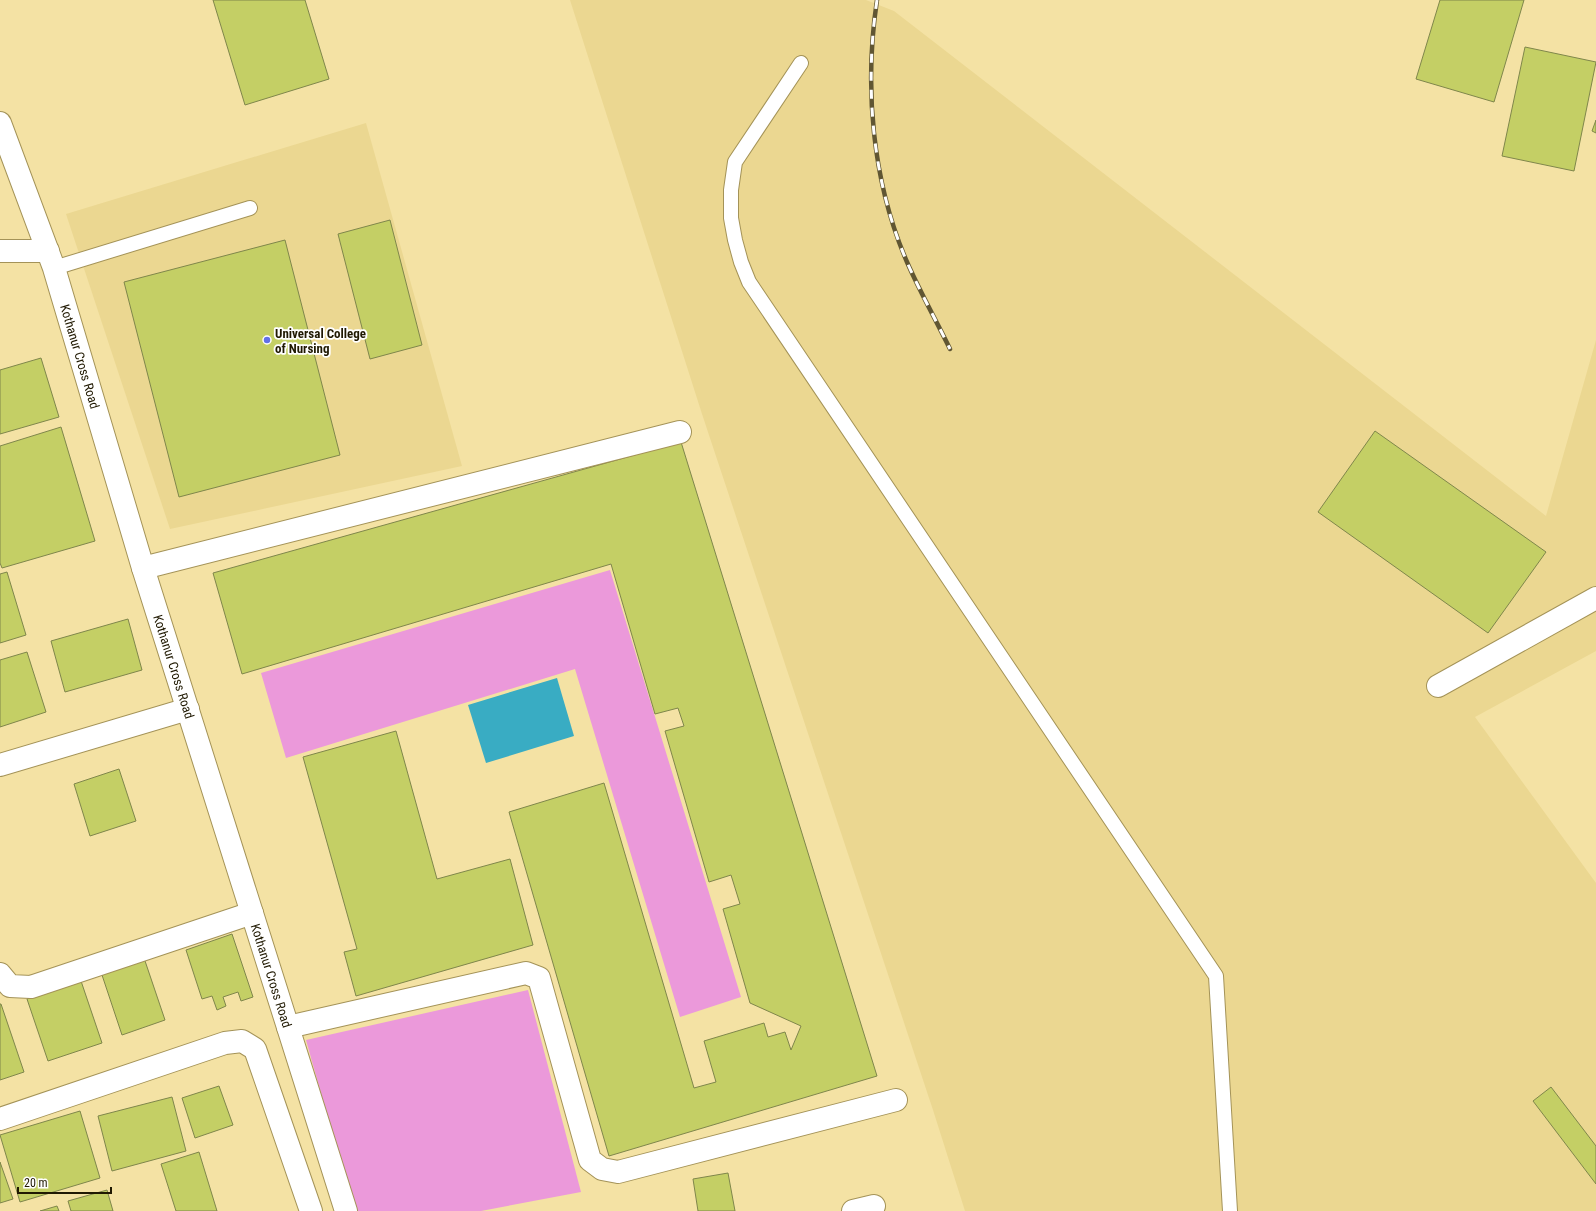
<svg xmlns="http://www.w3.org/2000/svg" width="1596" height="1211" font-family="'Roboto Condensed',sans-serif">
<rect width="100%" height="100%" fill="#f4e2a4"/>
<!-- built -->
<g fill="#ebd791">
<polygon points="570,0 866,0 894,11 1546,516 1596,340 1596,651 1475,717 1596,883 1596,1211 965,1211 933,1110 702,414"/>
<polygon points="366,123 462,466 170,529 66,214"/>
</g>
<!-- green -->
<g fill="#eb99da">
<polygon points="610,570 741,997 680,1017 575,669 286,758 261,673"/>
<polygon points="528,990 581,1192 481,1211 354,1211 306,1040"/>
</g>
<!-- water -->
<polygon fill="#39acc3" points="557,678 574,736 486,763 468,705"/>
<!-- building -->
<g fill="#c4cf65" stroke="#7f864b">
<polygon points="213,0 305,0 329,79 245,105"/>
<polygon points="1440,0 1524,0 1494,102 1416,79"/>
<polygon points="1525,47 1596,62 1574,171 1502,156"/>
<polygon points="1596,120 1596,133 1592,131"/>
<polygon points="390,220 422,345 370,359 338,234"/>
<polygon points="285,240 340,455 179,497 124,282"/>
<polygon points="41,358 59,417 0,434 0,370"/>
<polygon points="61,427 95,541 2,568 0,563 0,446"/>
<polygon points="1375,431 1546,552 1488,633 1318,512"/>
<polygon points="681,442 877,1076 609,1156 509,812 604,783 694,1088 716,1082 704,1041 764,1023 768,1037 785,1032 791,1050 801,1026 750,1003 723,909 740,904 731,875 709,882 665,731 684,726 678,708 655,714 611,564 242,674 213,573"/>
<polygon points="7,572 26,635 0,643 0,574"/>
<polygon points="128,619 142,670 65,692 51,641"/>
<polygon points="27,652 46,712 0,727 0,660"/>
<polygon points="396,731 437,879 510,859 533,945 356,996 344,952 357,949 303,757"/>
<polygon points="119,769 136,821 90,836 74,784"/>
<polygon points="232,934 253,997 241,1001 238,992 223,997 226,1006 217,1010 212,996 202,999 186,950"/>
<polygon points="143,955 165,1020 122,1035 100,969"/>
<polygon points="81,981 102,1043 48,1061 27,999"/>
<polygon points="0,1004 1,1004 24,1072 0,1080"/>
<polygon points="219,1086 233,1125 195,1138 182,1098"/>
<polygon points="1551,1087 1596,1146 1596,1184 1533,1101"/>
<polygon points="172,1097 186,1151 112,1171 98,1116"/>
<polygon points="80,1111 100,1178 20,1202 0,1135"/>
<polygon points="199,1152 217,1211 176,1211 161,1164"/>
<polygon points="0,1162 13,1199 0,1203"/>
<polygon points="728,1173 735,1211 698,1211 693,1179"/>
<polygon points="107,1190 113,1211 71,1211 68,1201"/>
<polygon points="57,1206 59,1211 40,1211"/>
</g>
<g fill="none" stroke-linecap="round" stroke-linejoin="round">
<defs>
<g id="service">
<polyline points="801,63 735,162 731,190 731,218 735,240 741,262 749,282 1216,976 1230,1211"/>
<polyline points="54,268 250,208"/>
</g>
<g id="minor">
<polyline points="0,251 48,251"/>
<polyline points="143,568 680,432"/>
<polyline points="1438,686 1596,598"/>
<polyline points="0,765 188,709"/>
<polyline points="0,974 10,986 31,987 252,913"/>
<polyline points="288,1027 526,973 539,978 590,1160 602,1169 618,1172 896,1100"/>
<polyline points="0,1119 225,1043 242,1041 255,1049 311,1211"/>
<polyline points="853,1211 874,1206"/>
</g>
<g id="tertiary">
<path id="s1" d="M0,123L54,268L143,568L346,1211"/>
</g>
</defs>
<!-- service casing -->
<use href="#service" stroke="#a49358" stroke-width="16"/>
<!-- minor casing -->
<use href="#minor" stroke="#a49358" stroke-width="24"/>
<!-- tertiary casing -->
<use href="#tertiary" stroke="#a49358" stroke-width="24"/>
<!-- service -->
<use href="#service" stroke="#fff" stroke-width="14"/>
<!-- minor -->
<use href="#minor" stroke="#fff" stroke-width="22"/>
<!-- tertiary -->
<use href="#tertiary" stroke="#fff" stroke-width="22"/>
<defs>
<path id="rail" d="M877,0C864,86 872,181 907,262C920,292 936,320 950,349"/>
</defs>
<!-- rail casing -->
<use href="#rail" stroke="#605633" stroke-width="4.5"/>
<!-- rail -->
<use href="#rail" stroke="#fff" stroke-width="3" stroke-dasharray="9" stroke-linecap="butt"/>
</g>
<!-- markers -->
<circle fill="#6170e8" stroke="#fff" stroke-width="1.5" cx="267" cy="340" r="4"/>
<g text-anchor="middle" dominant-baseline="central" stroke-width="3.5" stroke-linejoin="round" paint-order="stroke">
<!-- poi labels -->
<g font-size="13" font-weight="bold" fill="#201902" stroke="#fff" text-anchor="start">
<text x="275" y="333">Universal College<tspan x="275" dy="15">of Nursing</tspan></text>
</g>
<!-- street labels -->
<g font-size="13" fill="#201902" stroke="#fff">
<text stroke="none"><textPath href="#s1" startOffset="247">Kothanur Cross Road</textPath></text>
<text stroke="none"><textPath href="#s1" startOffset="571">Kothanur Cross Road</textPath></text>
<text stroke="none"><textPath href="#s1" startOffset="895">Kothanur Cross Road</textPath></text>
</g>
</g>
<!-- scale -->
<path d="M18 1187v6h93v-6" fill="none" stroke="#201902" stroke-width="2"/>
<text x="24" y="1187" font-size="12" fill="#201902" stroke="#ffffff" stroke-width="3" paint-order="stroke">20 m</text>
</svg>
